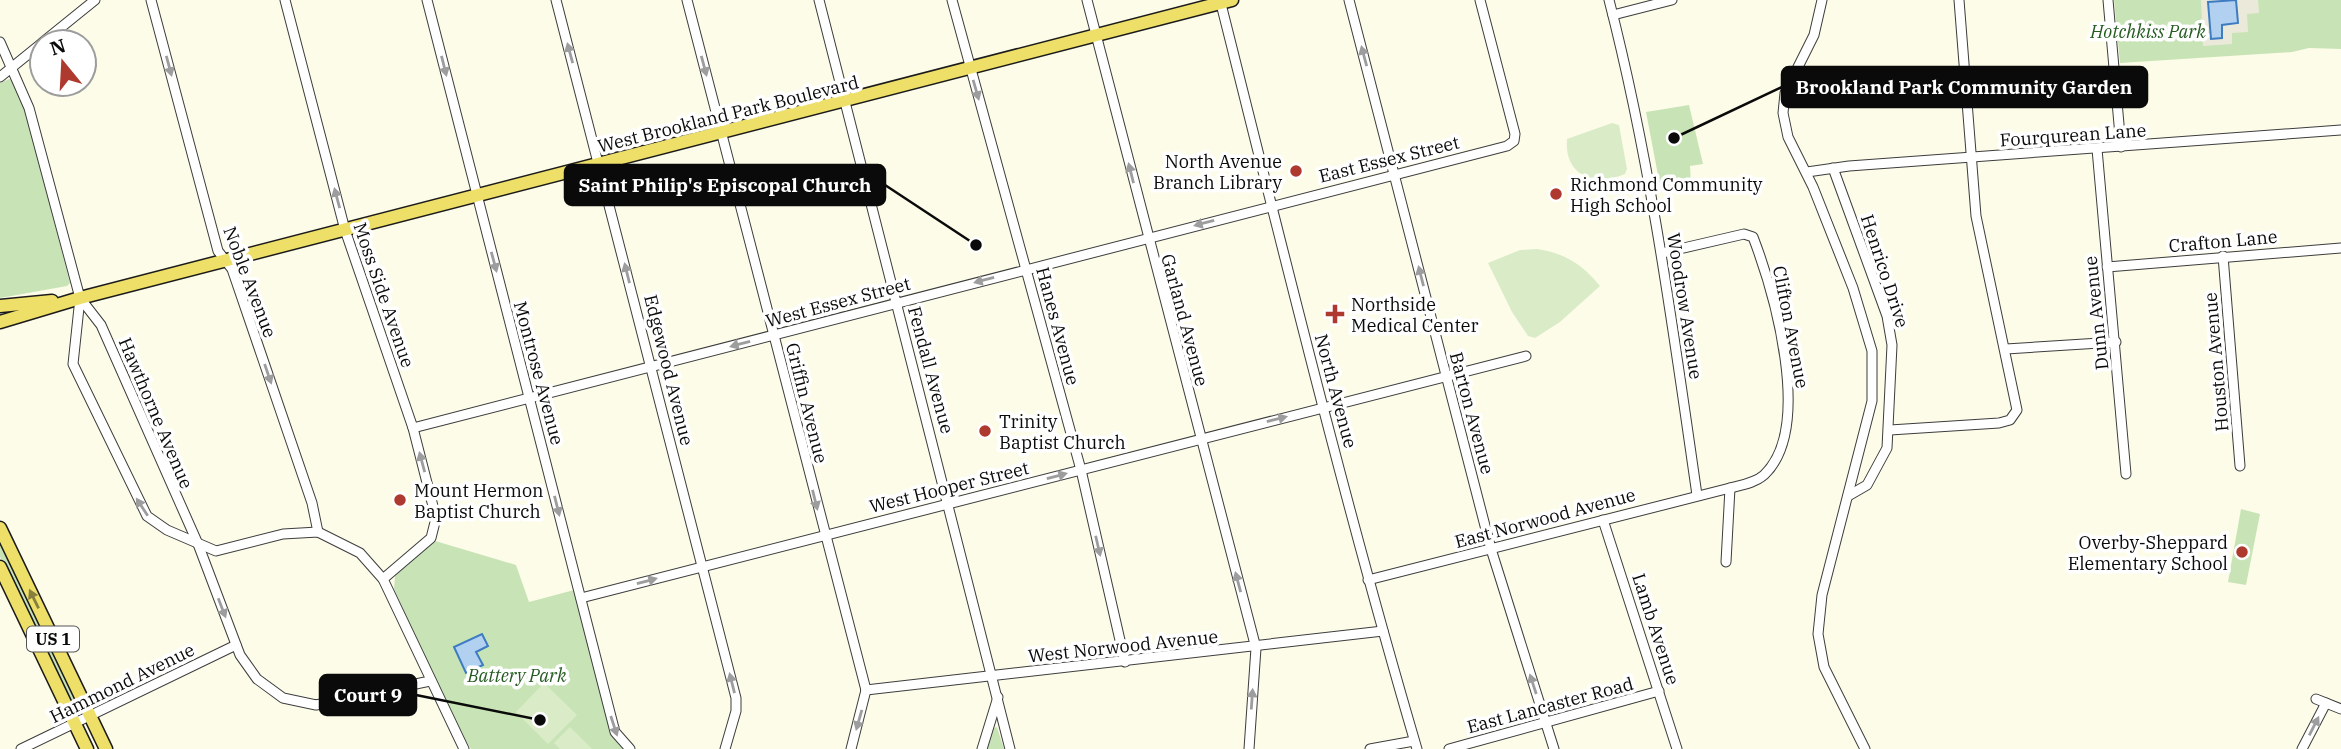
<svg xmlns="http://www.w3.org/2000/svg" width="2341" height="749" font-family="'IBM Plex Serif',serif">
<rect width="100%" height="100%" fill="#fdfce9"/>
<!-- green -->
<g fill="#c8e4b6">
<polygon points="2114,0 2341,0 2341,49 2309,48 2292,52 2120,63"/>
<polygon points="9,79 13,80 24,105 70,283 67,286 0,298 0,83"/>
<polygon points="1689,105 1703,164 1690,166 1691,186 1661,191 1646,112"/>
<polygon points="2241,509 2260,514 2246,585 2228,582"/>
<polygon points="0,538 80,707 77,711 72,708 0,557"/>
<polygon points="432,540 516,565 529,602 574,590 611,733 623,749 471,749 458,730 394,589 395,576"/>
<polygon points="997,727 1004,749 986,749 993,728"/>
</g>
<!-- pitch -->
<g fill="#daecc7">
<path d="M1612,123L1619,125L1627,169L1625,174C1595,186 1564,177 1567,139Z"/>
<path d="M1537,249C1565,253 1583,265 1600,286L1560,322L1535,338L1528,336L1512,312L1488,263L1520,250Z"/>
<polygon points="544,683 577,715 548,744 516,712"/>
<polygon points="570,727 592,749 560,749 554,743"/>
</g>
<!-- plaza -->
<path fill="#ebe9da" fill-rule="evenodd" d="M2201,0H2258L2259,13L2247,14L2248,32L2232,33V44L2203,46ZM2236,0L2238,23L2221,25Z"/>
<!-- water -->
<g fill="#b2d1f1" stroke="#3e7cc2" stroke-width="2">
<polygon points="2236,0 2238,23 2222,25 2222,38 2211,39 2208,2"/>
<polygon points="482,634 488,646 476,652 483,665 466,673 454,647"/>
</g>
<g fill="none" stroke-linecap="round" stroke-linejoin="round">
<defs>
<g id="minor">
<polyline points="151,0 218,251 232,269 312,503 318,532"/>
<polyline points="285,0 345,230 413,428 436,518 431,538 383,579"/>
<polyline points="427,0 615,732 630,749"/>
<polyline points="556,0 736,698 736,711 725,749"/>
<polyline points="687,0 866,690"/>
<polyline points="819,0 1010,749"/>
<polyline points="952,0 1081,470 1125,662"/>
<polyline points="1087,0 1256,648 1249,749"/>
<path d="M1220,0C1283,250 1344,501 1417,749"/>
<polyline points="1349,0 1491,549 1554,749"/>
<path d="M1609,0C1651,163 1673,329 1697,495"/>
<polyline points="1822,0 1814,35 1785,93 1783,113 1788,137 1813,187 1853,288 1872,351 1872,401 1822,595 1818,634 1824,667 1865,749"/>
<polyline points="2108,0 2121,147"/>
<polyline points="1613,15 1672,0"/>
<polyline points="0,42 29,108 80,298 101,325 198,544 240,655 257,679 283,698 316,705 430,681"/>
<polyline points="43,42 95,0"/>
<polyline points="0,77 42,43"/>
<polyline points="2097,149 2126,474"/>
<polyline points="1833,168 1887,316 1892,345 1887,448 1867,485 1848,496"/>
<polyline points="1807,172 1849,166 2341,130"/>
<polyline points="2223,256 2240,466"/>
<polyline points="2107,267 2341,248"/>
<polyline points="80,298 73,364 147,516 167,530 216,551 283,534 318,532 360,553 383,579 464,749"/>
<polyline points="2006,349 2116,342"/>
<polyline points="413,428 1507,146 1514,141 1515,134 1480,0"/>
<polyline points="1890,430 1999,423 2010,420 2017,410 1976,216 1959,0"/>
<polyline points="1603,520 1677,749"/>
<polyline points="1726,562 1730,488"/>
<path d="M1368,580L1730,488C1741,485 1755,483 1764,475C1814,428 1774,292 1753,237L1744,234L1662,253"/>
<polyline points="581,598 1526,356"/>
<polyline points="866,690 1383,631"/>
<polyline points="2316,699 2341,709"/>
<polyline points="21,749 236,645"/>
<polyline points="851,749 866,690"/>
<polyline points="982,749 998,697"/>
<polyline points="1370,749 1414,741"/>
<polyline points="1449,749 1659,691"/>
<polyline points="2302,749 2326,703"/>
</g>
<g id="major">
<polyline points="0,306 52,301"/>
<polyline points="0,322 80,298 1232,0"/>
<polyline points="0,528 106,749"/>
<polyline points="0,567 87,749"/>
</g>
</defs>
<!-- minor casing -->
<use href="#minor" stroke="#3d3d3d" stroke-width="11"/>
<!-- major casing -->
<use href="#major" stroke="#1b1b1b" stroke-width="15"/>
<!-- minor -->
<use href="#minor" stroke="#fff" stroke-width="9"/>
<!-- major -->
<use href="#major" stroke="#eedf68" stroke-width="12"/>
</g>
<!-- one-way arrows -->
<defs><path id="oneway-solid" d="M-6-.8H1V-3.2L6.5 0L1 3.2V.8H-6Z" transform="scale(1.75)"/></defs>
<g fill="#9d9d9d">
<use href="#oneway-solid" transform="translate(570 53) rotate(-105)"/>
<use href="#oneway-solid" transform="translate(1364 56) rotate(-105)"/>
<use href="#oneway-solid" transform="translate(169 66) rotate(75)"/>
<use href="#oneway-solid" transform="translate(444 66) rotate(76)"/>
<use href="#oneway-solid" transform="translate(704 66) rotate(75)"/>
<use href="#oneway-solid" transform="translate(976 90) rotate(74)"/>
<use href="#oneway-solid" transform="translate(1131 173) rotate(-104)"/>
<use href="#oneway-solid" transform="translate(337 198) rotate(-105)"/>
<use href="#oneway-solid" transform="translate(1204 223) rotate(165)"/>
<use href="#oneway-solid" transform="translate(494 262) rotate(75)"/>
<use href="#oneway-solid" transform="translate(627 273) rotate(-104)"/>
<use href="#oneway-solid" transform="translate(1421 276) rotate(-104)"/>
<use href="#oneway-solid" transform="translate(984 280) rotate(165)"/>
<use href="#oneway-solid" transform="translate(740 344) rotate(165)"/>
<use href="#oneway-solid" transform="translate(268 374) rotate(71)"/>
<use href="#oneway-solid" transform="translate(1277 419) rotate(-14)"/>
<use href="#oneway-solid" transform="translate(422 462) rotate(-105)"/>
<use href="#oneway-solid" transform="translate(1057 476) rotate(-15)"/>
<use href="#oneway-solid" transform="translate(815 500) rotate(76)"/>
<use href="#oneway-solid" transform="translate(557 506) rotate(76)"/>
<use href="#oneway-solid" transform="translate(142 507) rotate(-123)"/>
<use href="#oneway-solid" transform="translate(1098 546) rotate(77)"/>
<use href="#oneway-solid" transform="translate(647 581) rotate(-15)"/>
<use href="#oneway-solid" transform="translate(1238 582) rotate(-105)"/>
<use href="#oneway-solid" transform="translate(222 608) rotate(69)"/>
<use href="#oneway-solid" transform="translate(732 683) rotate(-104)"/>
<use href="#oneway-solid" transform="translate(1533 684) rotate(-108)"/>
<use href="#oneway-solid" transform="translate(1252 699) rotate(-86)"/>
<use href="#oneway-solid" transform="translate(859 720) rotate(106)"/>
<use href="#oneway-solid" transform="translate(614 726) rotate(72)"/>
<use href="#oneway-solid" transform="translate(2314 726) rotate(-63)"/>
</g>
<use fill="#877f3e" href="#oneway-solid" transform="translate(34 599) rotate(-116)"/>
<!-- markers -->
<g fill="#ae392e" stroke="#fff" stroke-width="2.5">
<circle cx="1296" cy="171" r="7"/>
<circle cx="1556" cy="194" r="7"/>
<path d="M1331.5 303.5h7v7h7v7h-7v7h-7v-7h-7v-7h7z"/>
<circle cx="985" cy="431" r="7"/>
<circle cx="400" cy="500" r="7"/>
<circle cx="2242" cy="552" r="7"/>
</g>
<g text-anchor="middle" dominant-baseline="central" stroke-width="7" stroke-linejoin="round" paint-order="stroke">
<!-- shield labels -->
<rect fill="#fff" stroke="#545454" stroke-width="2" x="27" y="626.5" width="52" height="25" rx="5"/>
<g font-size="16" font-weight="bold" fill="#0a0a0a">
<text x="53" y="639">US 1</text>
</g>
<!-- park labels -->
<g font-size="18" font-style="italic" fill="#255b21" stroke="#fff">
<text x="2148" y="31">Hotchkiss Park</text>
<text x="517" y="675">Battery Park</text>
</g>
<!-- street labels -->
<g font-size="18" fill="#0a0a0a" stroke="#fff">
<text transform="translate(728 114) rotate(-14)">West Brookland Park Boulevard</text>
<text transform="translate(2073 135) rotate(-4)">Fourqurean Lane</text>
<text transform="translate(1389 159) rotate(-14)">East Essex Street</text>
<text transform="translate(2223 241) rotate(-5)">Crafton Lane</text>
<text transform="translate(1885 271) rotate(72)">Henrico Drive</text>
<text transform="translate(250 282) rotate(69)">Noble Avenue</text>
<text transform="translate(384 295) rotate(71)">Moss Side Avenue</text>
<text transform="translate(838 302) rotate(-15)">West Essex Street</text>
<text transform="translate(1685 306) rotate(81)">Woodrow Avenue</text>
<text transform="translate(2096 313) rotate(-96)">Dunn Avenue</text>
<text transform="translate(1185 320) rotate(75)">Garland Avenue</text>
<text transform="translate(1058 326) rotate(75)">Hanes Avenue</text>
<text transform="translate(1791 327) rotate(79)">Clifton Avenue</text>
<text transform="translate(2216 362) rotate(-95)">Houston Avenue</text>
<text transform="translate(669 370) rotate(76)">Edgewood Avenue</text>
<text transform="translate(931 370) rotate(75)">Fendall Avenue</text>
<text transform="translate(539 373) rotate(75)">Montrose Avenue</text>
<text transform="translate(1336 391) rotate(75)">North Avenue</text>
<text transform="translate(807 403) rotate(76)">Griffin Avenue</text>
<text transform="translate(156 413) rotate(67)">Hawthorne Avenue</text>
<text transform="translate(1472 413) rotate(75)">Barton Avenue</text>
<text transform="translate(949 487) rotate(-14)">West Hooper Street</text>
<text transform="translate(1545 518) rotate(-15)">East Norwood Avenue</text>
<text transform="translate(1656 629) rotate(72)">Lamb Avenue</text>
<text transform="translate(1123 646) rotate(-6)">West Norwood Avenue</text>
<text transform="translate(122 683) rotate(-26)">Hammond Avenue</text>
<text transform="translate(1550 705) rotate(-15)">East Lancaster Road</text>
</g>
<!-- poi labels -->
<g font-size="18" fill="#0a0a0a" stroke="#fff" text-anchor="start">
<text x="1282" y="161" text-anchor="end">North Avenue<tspan x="1282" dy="21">Branch Library</tspan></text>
<text x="1570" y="184">Richmond Community<tspan x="1570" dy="21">High School</tspan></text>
<text x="1351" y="304">Northside<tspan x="1351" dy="21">Medical Center</tspan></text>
<text x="999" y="421">Trinity<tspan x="999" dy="21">Baptist Church</tspan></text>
<text x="414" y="490">Mount Hermon<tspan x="414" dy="21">Baptist Church</tspan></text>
<text x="2228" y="542" text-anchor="end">Overby-Sheppard<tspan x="2228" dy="21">Elementary School</tspan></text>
</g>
</g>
<!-- callouts -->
<path fill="none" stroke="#0a0a0a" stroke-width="2.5" d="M1674 138L1782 87M976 245L885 185M540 720L416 695"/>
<g fill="#0a0a0a" stroke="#fff" stroke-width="2.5">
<circle cx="1674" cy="138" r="7"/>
<circle cx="976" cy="245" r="7"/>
<circle cx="540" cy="720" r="7"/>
</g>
<g fill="#0a0a0a" stroke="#0a0a0a" stroke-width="2.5">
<rect x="1782" y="67" width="365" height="40" rx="7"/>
<rect x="565" y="165" width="320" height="40" rx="7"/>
<rect x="320" y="675" width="96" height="40" rx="7"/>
</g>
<g font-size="19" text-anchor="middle" font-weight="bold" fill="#fff">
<text x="1964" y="94">Brookland Park Community Garden</text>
<text x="725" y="192">Saint Philip's Episcopal Church</text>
<text x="368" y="702">Court 9</text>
</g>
<!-- north arrow -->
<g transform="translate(63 63) rotate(342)"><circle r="33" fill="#ffffff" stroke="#9d9d9d" stroke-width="2"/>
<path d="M0-5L12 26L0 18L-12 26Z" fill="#ae392e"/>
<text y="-10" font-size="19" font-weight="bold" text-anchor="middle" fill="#0a0a0a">N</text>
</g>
</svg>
